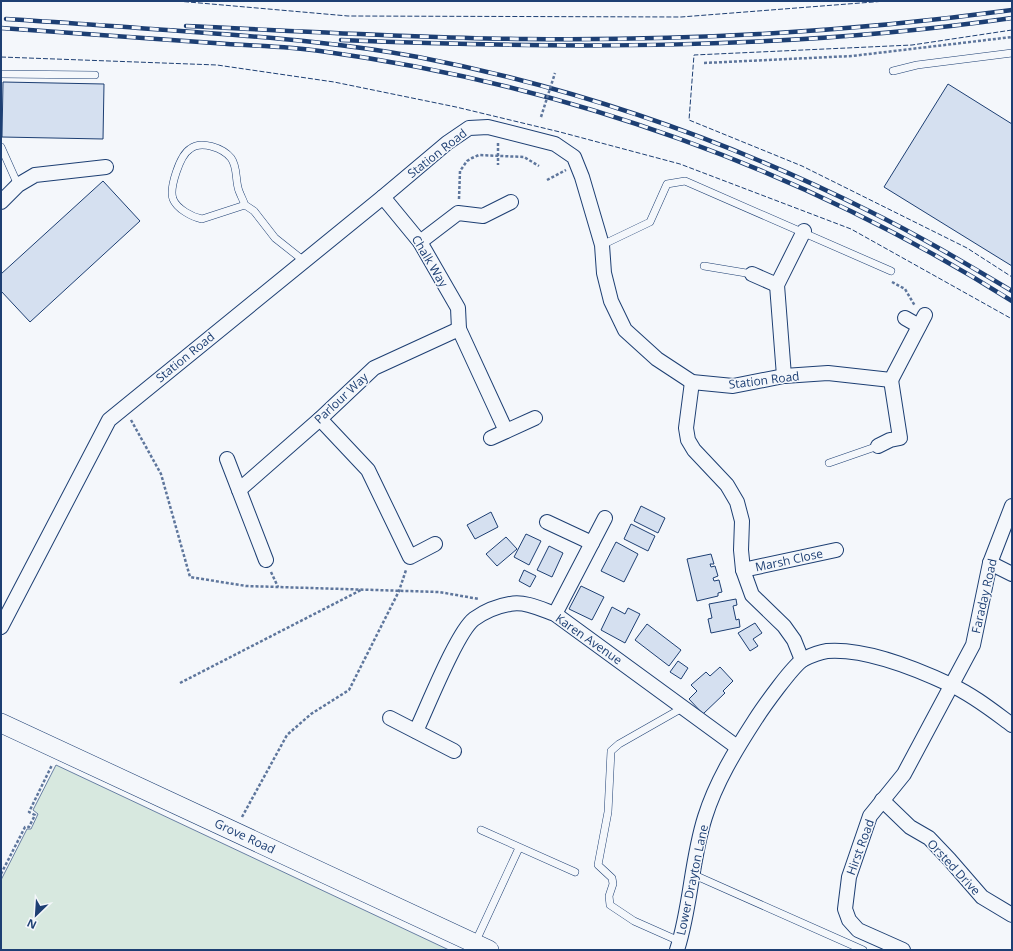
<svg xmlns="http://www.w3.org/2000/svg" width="1013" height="951" font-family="'Open Sans',sans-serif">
<rect width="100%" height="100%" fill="#f4f7fb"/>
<!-- green -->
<polygon fill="#d7e8df" stroke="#687fa3" points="56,765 449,950 1,950 1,880 27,829 31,829 38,814 33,810"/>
<!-- building -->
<g fill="#d5e0f0" stroke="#1d3f73">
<polygon points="3,82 104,84 103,139 2,137"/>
<polygon points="948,84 1012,124 1012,266 884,187"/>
<polygon points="103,181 140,221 30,322 1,291 1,274"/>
<polygon points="641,506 665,518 658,533 634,521"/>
<polygon points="491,512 498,527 475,539 467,525"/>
<polygon points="631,524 655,536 648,551 624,539"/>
<polygon points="526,534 541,541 529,565 514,557"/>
<polygon points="506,537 517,549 497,566 486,554"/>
<polygon points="616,542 638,554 624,582 601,571"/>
<polygon points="549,546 563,553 552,577 537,570"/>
<polygon points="711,554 714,564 710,564 711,567 715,566 718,576 713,578 714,581 719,580 722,592 718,593 718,596 697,601 687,559"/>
<polygon points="524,570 536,576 530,587 519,581"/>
<polygon points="581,586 604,597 592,620 569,609"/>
<polygon points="736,599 737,605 733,606 736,620 739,619 740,627 711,633 708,619 712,618 709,604"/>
<polygon points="612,607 625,614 628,608 640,614 625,643 601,630"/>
<polygon points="755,623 762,633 753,639 758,646 750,651 738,633"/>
<polygon points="647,624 681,650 669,666 635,640"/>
<polygon points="678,661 688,668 681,679 670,672"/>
<polygon points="720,667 733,681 723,691 725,693 703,714 689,699 697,691 691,685 706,672 710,676"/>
</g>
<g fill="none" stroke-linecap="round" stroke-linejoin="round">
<defs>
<g id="lane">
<polyline points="893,71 917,65 1012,53"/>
<polyline points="1,74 95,75"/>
<polyline points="1,147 18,185"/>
<path d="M245,205C243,200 241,196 239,191C235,181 238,167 231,158C223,148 201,140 190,149C180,155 169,188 173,199C177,209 192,217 202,219L245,205L254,211L275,238L304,261"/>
<polyline points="602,245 650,222 667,184 685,181 891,271"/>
<polyline points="704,266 752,274"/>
<polyline points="829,463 878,446"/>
<polyline points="481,830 575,872"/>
<polyline points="692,874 863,950"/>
<polyline points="679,941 634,921 610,905 609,896 613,884 612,878 598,865 608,812 611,751 619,744 684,707"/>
<polyline points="475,943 519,848"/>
</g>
<g id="street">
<polyline points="383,197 420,242 458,308 459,329 506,431"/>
<polyline points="1,202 18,185 35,175 106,167"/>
<polyline points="420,242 458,213 483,216 511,202"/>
<polyline points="752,274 777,285"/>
<polyline points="905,318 919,326"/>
<polyline points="784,376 777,285 804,231"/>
<polyline points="692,382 686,428 688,440 694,450 727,485 737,502 742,521 741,550 743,570 752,595 784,626 794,640 802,660"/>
<polyline points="320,419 368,470 410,557 435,544"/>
<polyline points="491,438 535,418"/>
<polyline points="878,446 890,440 900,438 891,380"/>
<polyline points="227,459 266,560"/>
<polyline points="239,490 320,419 374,368 459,329"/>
<polyline points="547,522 592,543"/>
<polyline points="990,563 1012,574"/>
<polyline points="743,570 836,550"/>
<polyline points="555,614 605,518"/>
<polyline points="1,627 109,420 383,197 447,143 469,128 488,127 555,144 574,157 582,177 602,245 604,273 611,301 625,330 657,359 692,382 733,386 784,376 828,373 891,380 925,315"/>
<polyline points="390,718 454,751"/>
<path d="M416,731C427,708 457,632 474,619C484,612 498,606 510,604C525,601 541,609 555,614L737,747"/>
<polyline points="882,800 910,827 929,838 949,859 982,897 1012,915"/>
<path d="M677,950C691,907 691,861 705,817C716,782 735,751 755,720C762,709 793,665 804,659C810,656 820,652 827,651C865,648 917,669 951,685C973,695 993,711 1012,725"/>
<polyline points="903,950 858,930 849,920 845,909 849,877 870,816 904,774 973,645 990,563 1012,506"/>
</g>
<polyline id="secondary" points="1,723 489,950"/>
</defs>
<!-- lane casing -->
<use href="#lane" stroke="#1d3f73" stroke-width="8"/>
<!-- street casing -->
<use href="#street" stroke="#1d3f73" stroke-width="16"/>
<!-- secondary casing -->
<use href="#secondary" stroke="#1d3f73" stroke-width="20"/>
<!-- path -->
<g stroke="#5e769c" stroke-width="2.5" stroke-dasharray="3 2" stroke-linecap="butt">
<polyline points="704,63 852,56 1012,37"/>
<polyline points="498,143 498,165"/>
<polyline points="547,180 566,170"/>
<polyline points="459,199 460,171 467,161 472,158 479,155 524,157 539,166"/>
<polyline points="892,282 905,289 915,306"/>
<polyline points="131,420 161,474 190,577 246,586 439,592 479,599"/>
<polyline points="271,572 278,587"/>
<polyline points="180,683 361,590"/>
<polyline points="242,817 287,735 311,714 349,690 399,591 406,570"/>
<polyline points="1,874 25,827 29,827 35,815 29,812 52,765"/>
</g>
<!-- lane -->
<use href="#lane" stroke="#f4f7fb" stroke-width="7"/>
<!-- street -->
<use href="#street" stroke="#f4f7fb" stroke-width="14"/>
<!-- secondary -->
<use href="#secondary" stroke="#f4f7fb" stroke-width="19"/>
<defs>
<g id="rail">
<path d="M6,19C73,23 140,28 207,33C278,38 348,44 418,57C573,87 727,140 869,211C918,235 965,263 1012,291"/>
<path d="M186,26C299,31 413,38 526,39C688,41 851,32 1012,10"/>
<path d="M1,28C72,33 143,38 214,43C249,46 285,46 320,51C565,84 803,169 1012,301"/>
<path d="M341,40C565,49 790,50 1012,18"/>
</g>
</defs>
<!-- rail casing -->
<use href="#rail" stroke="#1d3f73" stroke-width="4.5"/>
<!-- rail -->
<use href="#rail" stroke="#f4f7fb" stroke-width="3" stroke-dasharray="9" stroke-linecap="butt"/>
<!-- path-bridge -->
<polyline stroke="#5e769c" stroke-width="2.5" stroke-dasharray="3 2" stroke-linecap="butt" points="541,117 555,73"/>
<!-- fence -->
<g stroke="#1d3f73" stroke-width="1" stroke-dasharray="5 2" stroke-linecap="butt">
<polyline points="177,1 348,16 681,17 886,1"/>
<polyline points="1012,30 912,45 694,55 689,120 802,166 967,248 1012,277"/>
<polyline points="1,57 217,65 334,82 456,107 560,132 680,164 851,229 1012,319"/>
</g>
</g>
<g text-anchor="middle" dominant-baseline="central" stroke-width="3" stroke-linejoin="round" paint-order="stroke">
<!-- street labels -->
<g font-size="12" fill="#1d3f73" stroke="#f4f7fb">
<text transform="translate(437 153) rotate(-38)">Station Road</text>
<text transform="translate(430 261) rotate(59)">Chalk Way</text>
<text transform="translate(185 357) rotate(-39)">Station Road</text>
<text transform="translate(764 380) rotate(-7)">Station Road</text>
<text transform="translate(341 398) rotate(-43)">Parlour Way</text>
<text transform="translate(789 560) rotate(-12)">Marsh Close</text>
<text transform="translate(984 596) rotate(-77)">Faraday Road</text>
<text transform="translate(589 639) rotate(35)">Karen Avenue</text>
<text transform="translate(245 836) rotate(25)">Grove Road</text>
<text transform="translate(860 847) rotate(-70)">Hirst Road</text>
<text transform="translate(954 867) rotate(47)">Orsted Drive</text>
<text transform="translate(692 880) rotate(-78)">Lower Drayton Lane</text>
</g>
</g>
<!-- border -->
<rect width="1013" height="951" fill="none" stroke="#1d3f73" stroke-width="4"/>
<!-- north arrow -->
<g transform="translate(36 915) rotate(205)" stroke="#f4f7fb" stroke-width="3" paint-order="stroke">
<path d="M0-3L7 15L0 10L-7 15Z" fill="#1d3f73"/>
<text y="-6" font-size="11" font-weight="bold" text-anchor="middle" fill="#1d3f73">N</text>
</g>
</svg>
